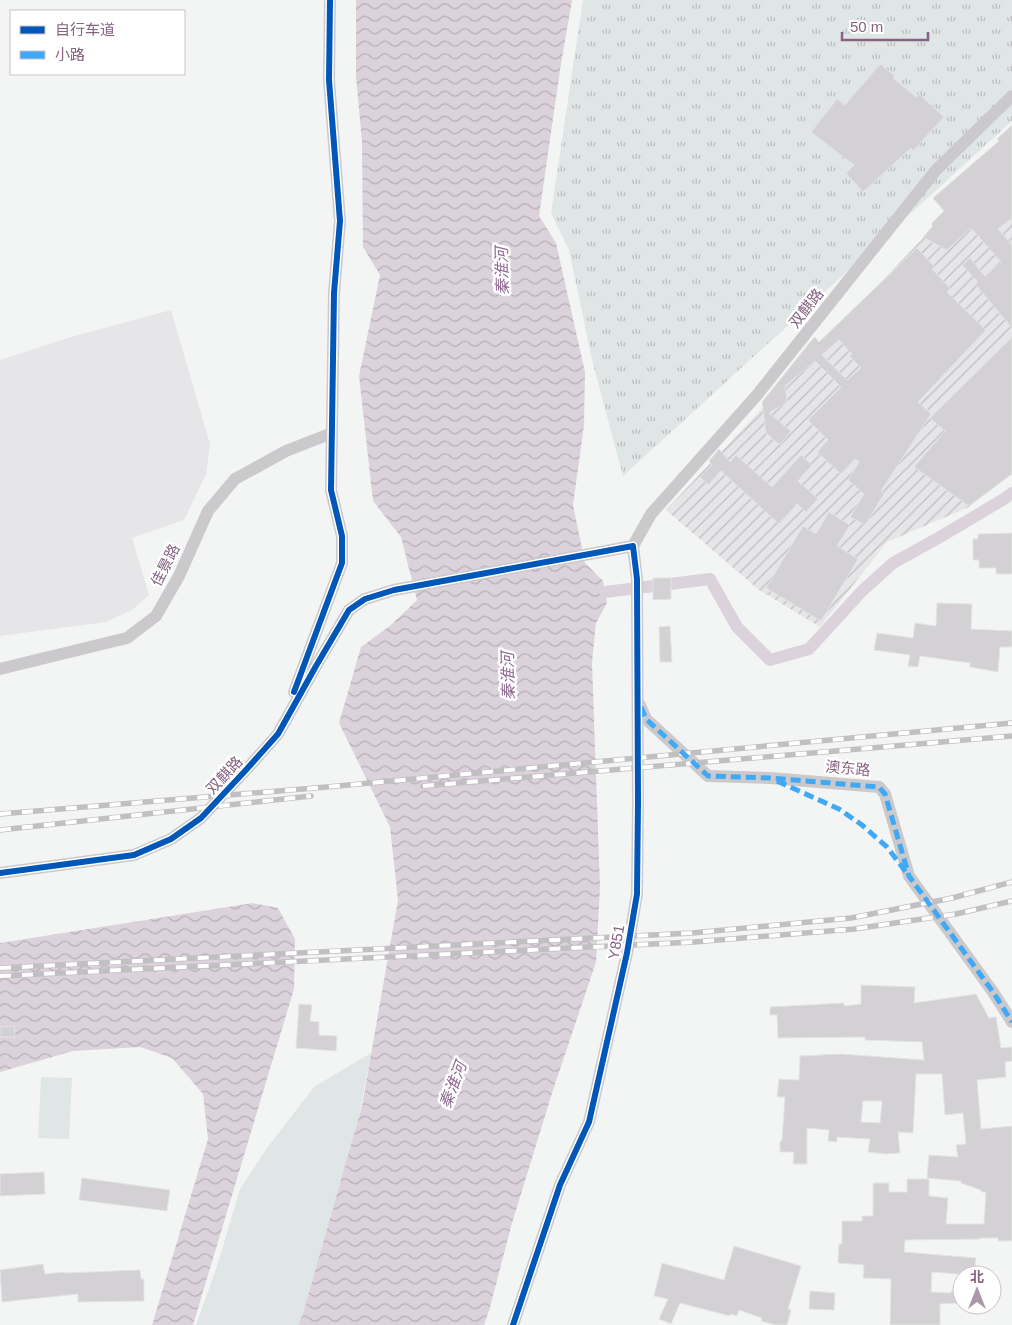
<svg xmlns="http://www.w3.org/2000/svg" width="1012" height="1325" font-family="Helvetica,'Noto Sans SC',sans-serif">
<defs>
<pattern id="industrial-furrows" width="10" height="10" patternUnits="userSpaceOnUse" patternTransform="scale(1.25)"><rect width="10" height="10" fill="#e6e5e7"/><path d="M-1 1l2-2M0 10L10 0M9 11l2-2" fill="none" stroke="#c0bdc1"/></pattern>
<pattern id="grass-tufts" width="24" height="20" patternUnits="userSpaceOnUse" patternTransform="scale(1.25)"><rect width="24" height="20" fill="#e0e5e6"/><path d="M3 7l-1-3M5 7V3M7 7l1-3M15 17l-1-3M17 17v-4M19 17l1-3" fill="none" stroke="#bbbdc0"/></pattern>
<pattern id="water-waves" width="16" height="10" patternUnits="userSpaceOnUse" patternTransform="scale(1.25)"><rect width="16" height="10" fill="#dbd2dc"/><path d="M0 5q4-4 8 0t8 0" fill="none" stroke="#b7aeb8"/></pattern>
</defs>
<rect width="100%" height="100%" fill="#f3f5f4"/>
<!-- built -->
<polygon fill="#e6e5e7" points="171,310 210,444 206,474 184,520 132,538 149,595 132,610 106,622 0,636 0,360 71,337"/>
<!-- industrial -->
<polygon fill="url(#industrial-furrows)" points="1012,144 1012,473 969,507 887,542 820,627 759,590 666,510"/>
<!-- grass -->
<polygon fill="url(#grass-tufts)" points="583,0 1012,0 1012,121 623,476 593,364 569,250 551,213"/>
<!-- park -->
<g fill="#e0e5e6">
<polygon points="371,1053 359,1116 305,1325 196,1325 217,1266 240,1189 267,1148 314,1087"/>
<polygon points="41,1077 72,1078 69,1139 38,1138"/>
</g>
<!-- water -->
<g fill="url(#water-waves)">
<polygon points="356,0 572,0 560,70 539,216 556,243 585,372 584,425 573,505 585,563 603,581 607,603 596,623 592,662 600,887 596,962 553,1090 512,1223 489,1311 484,1325 298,1325 303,1314 362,1106 398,900 390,827 339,723 361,647 391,625 417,600 401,537 373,501 359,376 380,275 363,247 362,142 356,76"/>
<polygon points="253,903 278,908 295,939 294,989 193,1325 152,1325 208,1139 203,1094 172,1058 140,1047 73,1051 0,1072 0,943"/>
</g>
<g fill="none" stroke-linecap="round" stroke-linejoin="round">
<!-- canal -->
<polyline stroke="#dbd2dc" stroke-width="12" points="605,592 710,579 737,627 770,660 809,649 862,591 893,563 940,537 1004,499 1012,493"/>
</g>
<!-- building -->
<g fill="#d3d1d4" stroke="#e3e4e4" fill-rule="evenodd">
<polygon points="880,64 895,76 893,78 916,97 919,94 944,117 913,151 911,148 863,192 846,173 854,165 811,132 837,99 845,105"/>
<polygon points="1012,125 1012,218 998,229 1012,245 1012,328 975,284 978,282 962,265 970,258 985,276 1001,262 971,228 947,250 923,237 933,226 931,224 944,211 933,198 999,141 997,139"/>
<path d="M917,248L935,267L932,269L950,288L947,292L986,330L918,402L931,414L881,491L884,494L865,525L850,517L864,494L848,480L859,462L855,459L841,474L817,452L828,440L808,420L841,387L815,361L785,386L787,402L769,413L791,431L780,445L766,433L762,402L811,341L815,337L819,342ZM839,340L852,354L849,356L861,368L847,380L822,355Z"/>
<polygon points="1012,337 1012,474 969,506 914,467 945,431 930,418"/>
<polygon points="719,449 730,462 736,455 772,487 801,455 812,465 798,481 818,499 806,512 797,504 779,524 721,471 708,485 700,477 712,465 709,461"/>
<polygon points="829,512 850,525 837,546 858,559 821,621 766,588 803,526 816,534"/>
<polygon points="1012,533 1012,574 996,574 996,568 979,568 979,560 973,560 973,539 978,539 978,534"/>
<polygon points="653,578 671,578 671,599 653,600"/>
<polygon points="937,603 972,604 971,629 1012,631 1012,647 1000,647 998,672 970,667 970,663 920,656 918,667 908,666 910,655 874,650 877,633 913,638 915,623 936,626"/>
<polygon points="670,626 672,662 660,662 659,627"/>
<path d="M861,985L915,987L914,1003L976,994L989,1018L996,1017L1001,1048L1012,1047V1061L1005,1062L1006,1077L977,1080L981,1129L1012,1126V1241H998V1238H980V1239L905,1240L904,1252L976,1258L975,1267L972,1266L971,1275L932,1272L931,1292L951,1293V1291H962V1303L940,1304V1325H890L891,1279L863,1278L864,1265L838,1263L839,1244H842V1221H862V1216H873V1183H889V1192H907V1179H929V1196L948,1198L946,1224H984L986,1192H981V1190L961,1183V1181L927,1178L929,1155L958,1157L956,1145L966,1144L963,1113L945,1115L942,1074H916L913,1133L898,1132L900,1153L885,1154L868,1152L870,1139L837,1137V1142L828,1141L829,1130L807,1128V1164H793L794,1152H780V1141H782L785,1097H777L779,1079L799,1080L800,1056L841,1054L924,1060L922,1042L865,1040V1037L778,1038L777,1015H770V1007L844,1003V1006L861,1004ZM863,1101H882L880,1123L861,1122Z"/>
<polygon points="299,1004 312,1005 310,1021 319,1022 319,1035 337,1036 336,1051 296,1048"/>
<polygon points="14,1026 15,1037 0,1037 0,1027"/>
<polygon points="44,1172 45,1194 0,1196 0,1174"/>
<polygon points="82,1178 170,1190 167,1211 79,1200"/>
<polygon points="734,1246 801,1266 788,1309 791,1310 787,1325 775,1325 761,1321 762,1318 739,1310 737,1316 730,1314 730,1316 680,1303 671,1324 659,1319 668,1299 654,1296 662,1263 724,1280"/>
<polygon points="43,1264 45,1274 64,1272 64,1273 140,1270 141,1279 144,1279 144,1301 78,1302 78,1294 2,1302 0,1270"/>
<polygon points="810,1291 835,1293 834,1310 809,1309"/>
</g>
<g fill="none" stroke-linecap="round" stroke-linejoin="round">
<!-- minor -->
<g stroke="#cbc9cb" stroke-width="12">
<polyline points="633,546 651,514 757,395 936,170 1012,96"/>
<polyline points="0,669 127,638 156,616 179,576 208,511 235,479 286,451 332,433"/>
<polyline points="294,692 342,563 342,536 331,490 334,293 340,221 329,80 330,0"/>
<polyline points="640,705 646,719 708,776 770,778 879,787 885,794 909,876 993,992 1012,1022"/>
<polyline points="0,873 134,855 171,839 201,818 245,771 278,734 316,666 349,610 365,599 394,590 633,546"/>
<polyline points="513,1325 560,1185 589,1122 627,953 637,894 638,802 637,579 633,546"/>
</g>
<defs>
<g id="rail">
<polyline points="423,786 1012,736"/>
<polyline points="0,814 327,787 1012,723"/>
<polyline points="0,830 311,796"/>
<polyline points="0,968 692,933 851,918 952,898 1012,882"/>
<polyline points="0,976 694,942 854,929 956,914 1012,901"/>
</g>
</defs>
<!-- rail casing -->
<use href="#rail" stroke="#c2bfc2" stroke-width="5.5"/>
<!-- rail -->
<use href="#rail" stroke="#fff" stroke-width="4" stroke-dasharray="11" stroke-linecap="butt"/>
<!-- quiet -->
<g stroke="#3fa9f5" stroke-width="5" stroke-dasharray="10 5" stroke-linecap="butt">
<polyline points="641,707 646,719 708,776 770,778 879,787 885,794 909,876 993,992 1012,1022"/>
<polyline points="777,781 839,809 862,825 887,847 906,872"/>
</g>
<defs>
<g id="cycleway">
<polyline points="294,692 342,563 342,536 331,490 334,293 340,221 329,80 330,0"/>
<polyline points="0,873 134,855 171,839 201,818 245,771 278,734 316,666 349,610 365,599 394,590 633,546 637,579 638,802 637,894 627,953 589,1122 560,1185 513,1325"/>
</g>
</defs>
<!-- cycleway casing -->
<use href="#cycleway" stroke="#fff" stroke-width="9"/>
<!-- cycleway -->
<use href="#cycleway" stroke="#0057b8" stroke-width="6"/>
</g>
<g text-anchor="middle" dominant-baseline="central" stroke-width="5" stroke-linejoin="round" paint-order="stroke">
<!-- street labels -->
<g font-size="15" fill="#856381" stroke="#fff">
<text transform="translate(806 308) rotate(-52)">双麒路</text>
<text transform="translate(165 565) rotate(-63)">佳景路</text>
<text transform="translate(848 768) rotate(5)">澳东路</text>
<text transform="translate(224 775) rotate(-47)">双麒路</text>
<text transform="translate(616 942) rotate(-80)">Y851</text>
</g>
<!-- water labels -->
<g font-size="16" font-style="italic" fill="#8e6891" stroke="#fff">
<text transform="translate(502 271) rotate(-91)">秦淮河</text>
<text transform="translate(508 676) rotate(-91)">秦淮河</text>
<text transform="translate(453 1085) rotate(-69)">秦淮河</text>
</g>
</g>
<!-- legend -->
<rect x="10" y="10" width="175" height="65" fill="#ffffff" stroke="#cec1cd"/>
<rect x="20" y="26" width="25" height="8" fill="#0057b8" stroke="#cec1cd"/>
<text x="55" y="35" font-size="15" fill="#856381">自行车道</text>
<rect x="20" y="51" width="25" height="8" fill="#3fa9f5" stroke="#cec1cd"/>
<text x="55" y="60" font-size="15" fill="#856381">小路</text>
<!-- north arrow -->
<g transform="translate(977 1290)"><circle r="24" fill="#ffffff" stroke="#cec1cd"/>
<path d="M0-4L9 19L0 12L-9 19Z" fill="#ac96a9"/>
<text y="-8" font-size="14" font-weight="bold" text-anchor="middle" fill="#856381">北</text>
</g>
<!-- scale -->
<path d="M842 32v8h86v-8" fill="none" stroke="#856381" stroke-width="2.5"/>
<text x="850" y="32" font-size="15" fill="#856381" stroke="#ffffff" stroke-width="4" paint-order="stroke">50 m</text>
</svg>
